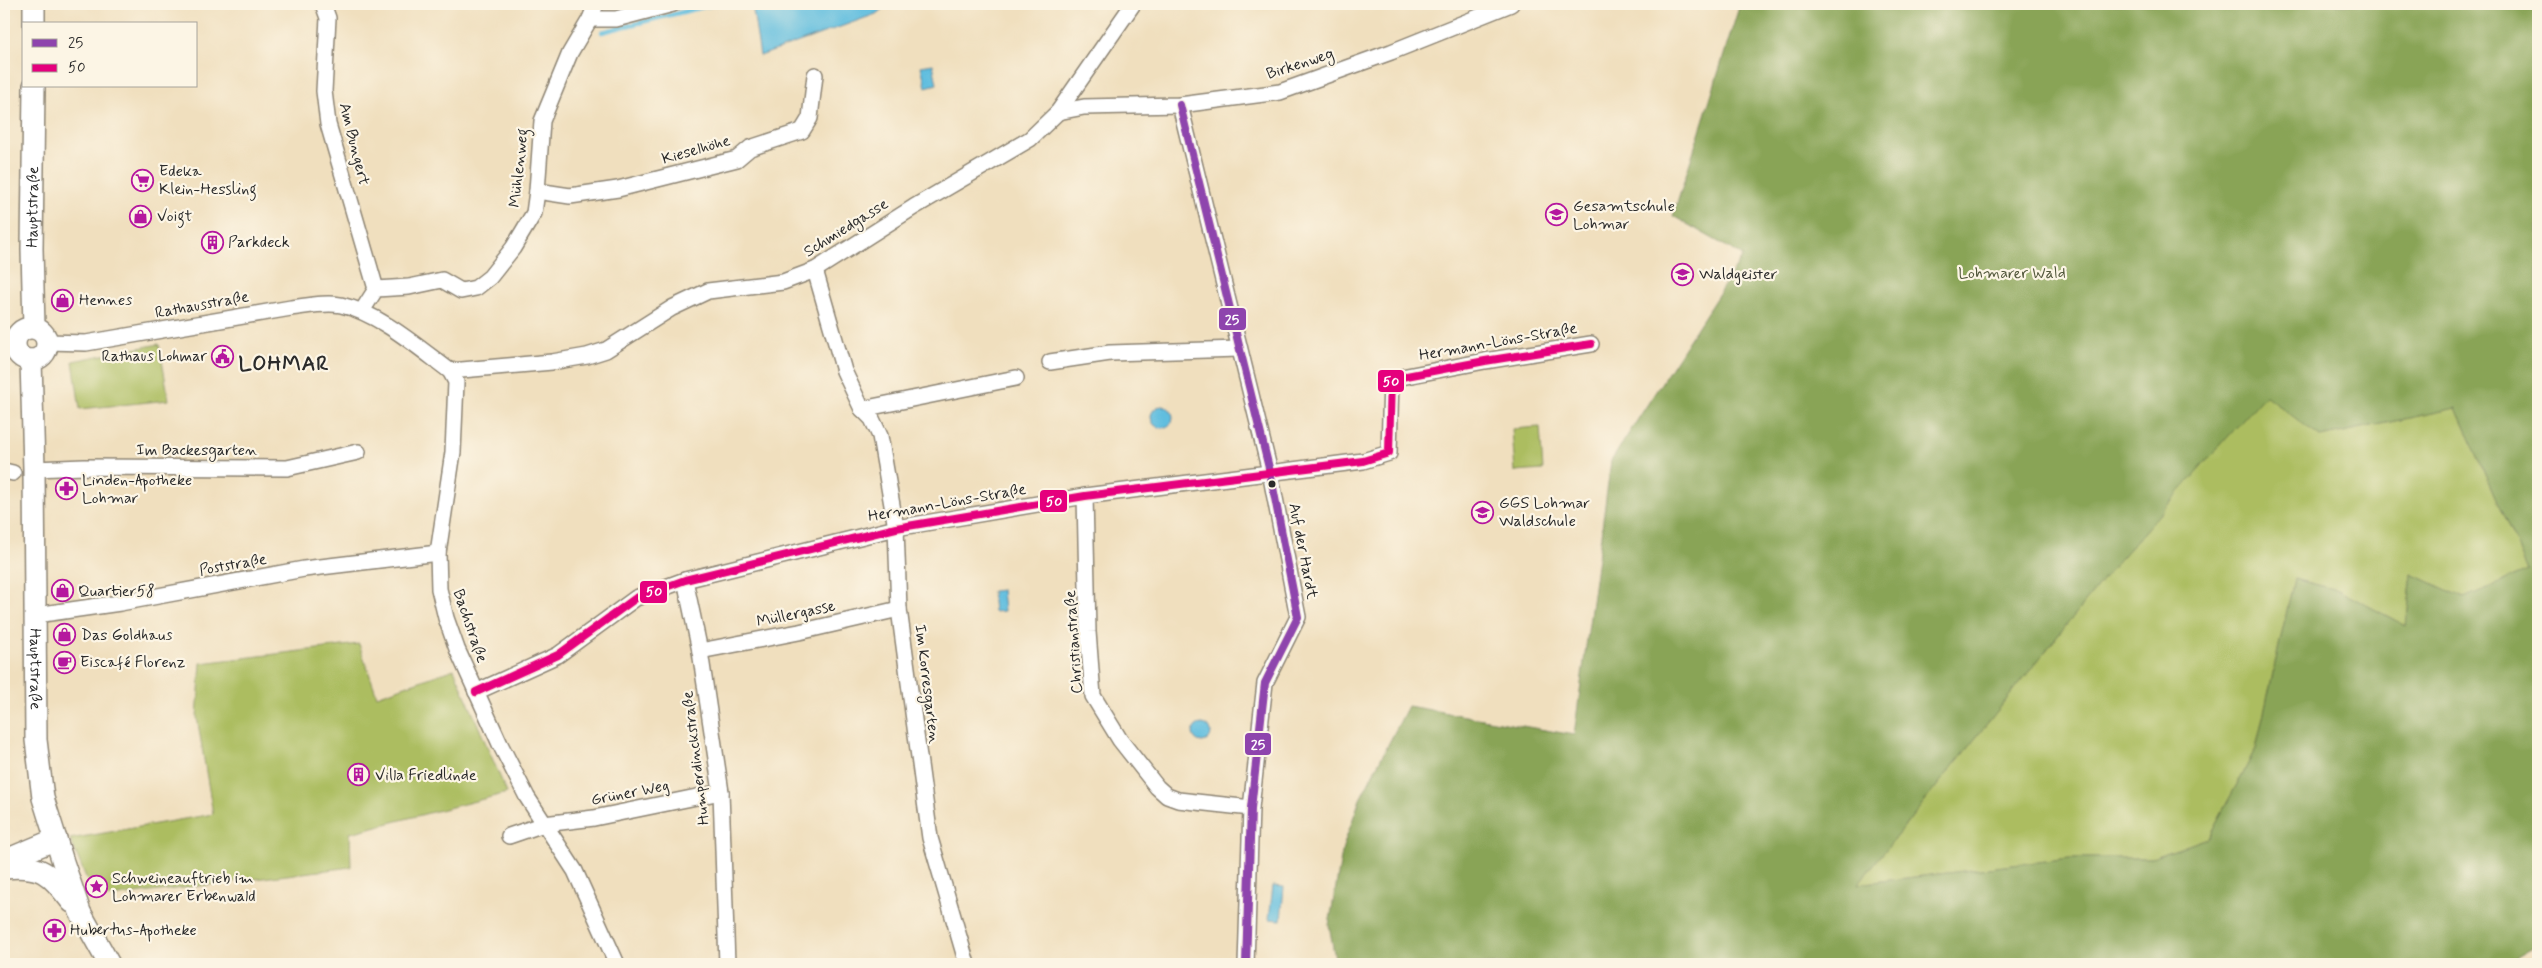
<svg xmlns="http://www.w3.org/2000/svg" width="2542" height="968" font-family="Mynerve,sans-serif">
<rect width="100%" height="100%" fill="#fcf5e5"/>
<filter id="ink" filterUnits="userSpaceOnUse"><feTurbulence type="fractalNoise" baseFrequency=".02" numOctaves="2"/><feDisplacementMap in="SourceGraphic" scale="10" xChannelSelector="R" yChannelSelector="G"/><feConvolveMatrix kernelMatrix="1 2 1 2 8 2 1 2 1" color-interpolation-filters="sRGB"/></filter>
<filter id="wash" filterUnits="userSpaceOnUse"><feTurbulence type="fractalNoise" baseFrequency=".0096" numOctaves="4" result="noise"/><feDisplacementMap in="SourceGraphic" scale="20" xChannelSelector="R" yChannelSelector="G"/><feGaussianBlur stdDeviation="1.12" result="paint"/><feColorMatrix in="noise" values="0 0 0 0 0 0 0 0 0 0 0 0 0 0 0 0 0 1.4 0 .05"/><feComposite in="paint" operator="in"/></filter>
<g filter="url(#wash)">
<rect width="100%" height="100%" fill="#f0dfbe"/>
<!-- green -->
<g fill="#acbd61" stroke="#6c7446">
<polygon points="159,344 169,400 80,409 73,361"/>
<polygon points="2265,394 2320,437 2456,408 2528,571 2464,598 2412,574 2406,626 2338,590 2294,579 2256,749 2208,838 2152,858 2070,858 1858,884 2118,561"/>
<polygon points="1540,427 1543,470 1515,472 1512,429"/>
<polygon points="359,644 377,696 454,669 507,793 350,833 351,867 95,899 70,839 213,814 197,717 201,663"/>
</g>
<!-- forest -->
<path fill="#89a457" stroke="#5a6841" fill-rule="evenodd" d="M1740,4H2538V945L2505,964H1336L1329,925L1343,847L1360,799L1408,706L1574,735L1611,461L1743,256L1673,216ZM2265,395L2320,437L2456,408L2528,571L2464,598L2412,574L2406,626L2338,590L2294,579L2256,749L2208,838L2152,858H2070L1858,884L2118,561Z"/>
<!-- water -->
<g fill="#61bedf" stroke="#467485">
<polygon points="752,4 889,4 876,14 760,56"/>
<polygon points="933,64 937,84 926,87 921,66"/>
<circle cx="1162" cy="417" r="11"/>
<polygon points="1002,590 1004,611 994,612 992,591"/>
<circle cx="1202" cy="733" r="9"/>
<polygon points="1273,886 1284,887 1281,920 1269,919"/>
</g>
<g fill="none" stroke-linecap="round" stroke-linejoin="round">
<!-- stream -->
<polyline stroke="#61bedf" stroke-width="4.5" points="602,32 715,4"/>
</g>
</g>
<g filter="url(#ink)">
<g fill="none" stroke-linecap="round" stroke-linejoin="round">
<defs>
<g id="minor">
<polyline points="323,4 328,18 324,91 328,124 376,289"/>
<polyline points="590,19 616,19 673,4"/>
<polyline points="1180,105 1270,472 1298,617 1265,683 1251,808 1246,964"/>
<polyline points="1058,112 1084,107 1180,105 1280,92 1391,52 1511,4"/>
<polyline points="537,191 570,196 618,189 737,159 750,148 802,131 810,118 815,75"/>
<polyline points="815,270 844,371 862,409 872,419 880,436 896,528 899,609 930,838 967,964"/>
<polyline points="362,311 376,289 409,287 442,280 461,291 476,288 490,277 513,248 534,213 537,191 542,121 570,53 590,19 596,4"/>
<path d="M47,342L86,343L291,308C308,306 325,302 341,305C379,313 419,348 450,371L456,382L453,452L438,553L439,589L446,618L457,649L500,744L527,797L575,871L617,964"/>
<polyline points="1050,362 1110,353 1239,349"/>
<polyline points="450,371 552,362 587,356 606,350 672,308 708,291 783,282 815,270 914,207 1030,139 1058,112 1133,4"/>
<polyline points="862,409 1016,378"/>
<polyline points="34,469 84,467 287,468 358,452"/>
<polyline points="4,471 13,473"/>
<polyline points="1085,496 1088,632 1093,696 1120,740 1157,787 1167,796 1178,800 1251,808"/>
<polyline points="685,580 700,651 721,792 727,964"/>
<polyline points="36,615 120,603 304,569 438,553"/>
<polyline points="700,651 799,632 899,609"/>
<polyline points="476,692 558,655 636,598 685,580 896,528 1085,496 1363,461 1389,453 1391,379 1485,361 1591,344"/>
<polyline points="509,836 544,824 594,818 721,792"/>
</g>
<g id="secondary">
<polyline points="34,24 34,4"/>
<path id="s1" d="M34,327L32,249L34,86"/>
<circle cx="31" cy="344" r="16"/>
<path id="s2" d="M31,360L34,469L36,740L43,798L63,862L80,912L109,964"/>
<polyline points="4,861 56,839"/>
<path d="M4,868C43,864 49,873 72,902"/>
</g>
</defs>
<!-- minor casing -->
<use href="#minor" stroke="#8e8574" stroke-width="18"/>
<!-- secondary casing -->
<use href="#secondary" stroke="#8e8574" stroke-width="24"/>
<!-- minor -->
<use href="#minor" stroke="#fff" stroke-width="15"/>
<!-- secondary -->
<use href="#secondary" stroke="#fff" stroke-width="21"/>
<defs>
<polyline id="bus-1" points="1180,105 1270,472 1298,617 1265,683 1251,808 1246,964"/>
<polyline id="bus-2" points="476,692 558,655 636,598 685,580 896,528 1085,496 1363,461 1389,453 1391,379 1485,361 1591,344"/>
</defs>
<!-- bus-1 casing -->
<use href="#bus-1" stroke="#fcf5e5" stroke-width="11"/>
<!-- bus-2 casing -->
<use href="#bus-2" stroke="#fcf5e5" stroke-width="11"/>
<!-- bus-1 -->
<use href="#bus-1" stroke="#8e44ad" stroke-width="8"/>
<!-- bus-2 -->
<use href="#bus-2" stroke="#e5007d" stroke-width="8"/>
</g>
</g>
<!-- icons -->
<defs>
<symbol id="supermarket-ring" viewBox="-11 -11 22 22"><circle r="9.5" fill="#fcf5e5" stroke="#b5179e" stroke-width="1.5"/><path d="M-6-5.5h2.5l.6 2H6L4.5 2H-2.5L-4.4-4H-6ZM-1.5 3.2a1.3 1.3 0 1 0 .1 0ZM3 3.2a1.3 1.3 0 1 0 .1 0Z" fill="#b5179e"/></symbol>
<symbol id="school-ring" viewBox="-11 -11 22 22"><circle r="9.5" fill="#fcf5e5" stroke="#b5179e" stroke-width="1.5"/><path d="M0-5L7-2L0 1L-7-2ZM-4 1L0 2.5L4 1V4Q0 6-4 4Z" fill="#b5179e"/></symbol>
<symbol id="shop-ring" viewBox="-11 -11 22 22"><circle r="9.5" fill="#fcf5e5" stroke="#b5179e" stroke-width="1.5"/><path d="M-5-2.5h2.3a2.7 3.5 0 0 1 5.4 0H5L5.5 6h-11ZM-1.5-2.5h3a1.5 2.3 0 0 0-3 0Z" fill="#b5179e"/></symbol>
<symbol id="building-ring" viewBox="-11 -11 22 22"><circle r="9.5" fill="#fcf5e5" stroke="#b5179e" stroke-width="1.5"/><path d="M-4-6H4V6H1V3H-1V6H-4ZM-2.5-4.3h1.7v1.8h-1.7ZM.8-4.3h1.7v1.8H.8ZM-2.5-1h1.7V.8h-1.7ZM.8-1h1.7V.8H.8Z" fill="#b5179e"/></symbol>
<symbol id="civic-ring" viewBox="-11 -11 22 22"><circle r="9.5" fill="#fcf5e5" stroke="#b5179e" stroke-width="1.5"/><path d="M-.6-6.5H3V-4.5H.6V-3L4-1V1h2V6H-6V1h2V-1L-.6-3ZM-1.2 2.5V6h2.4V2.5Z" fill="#b5179e"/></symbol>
<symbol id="pharmacy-ring" viewBox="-11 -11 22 22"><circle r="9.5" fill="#fcf5e5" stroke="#b5179e" stroke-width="1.5"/><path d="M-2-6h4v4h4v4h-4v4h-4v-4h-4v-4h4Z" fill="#b5179e"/></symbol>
<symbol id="cafe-ring" viewBox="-11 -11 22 22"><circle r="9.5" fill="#fcf5e5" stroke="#b5179e" stroke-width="1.5"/><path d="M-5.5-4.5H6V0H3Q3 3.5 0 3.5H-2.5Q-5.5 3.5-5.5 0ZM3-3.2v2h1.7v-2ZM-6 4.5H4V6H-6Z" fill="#b5179e"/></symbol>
<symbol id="sight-ring" viewBox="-11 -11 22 22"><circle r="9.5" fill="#fcf5e5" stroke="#b5179e" stroke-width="1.5"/><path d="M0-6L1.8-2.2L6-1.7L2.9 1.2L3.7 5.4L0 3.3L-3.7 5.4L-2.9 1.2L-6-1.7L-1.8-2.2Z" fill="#b5179e"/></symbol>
</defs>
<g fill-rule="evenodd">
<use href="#supermarket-ring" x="130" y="168" width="25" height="25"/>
<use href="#school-ring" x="1544" y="202" width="25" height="25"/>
<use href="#shop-ring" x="128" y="204" width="25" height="25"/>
<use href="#building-ring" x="200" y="230" width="25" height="25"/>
<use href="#school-ring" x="1670" y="262" width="25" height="25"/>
<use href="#shop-ring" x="50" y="288" width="25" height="25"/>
<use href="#civic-ring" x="210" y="344" width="25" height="25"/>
<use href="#pharmacy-ring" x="54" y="476" width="25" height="25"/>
<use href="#school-ring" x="1470" y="500" width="25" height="25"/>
<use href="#shop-ring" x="50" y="578" width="25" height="25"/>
<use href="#shop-ring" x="52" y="622" width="25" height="25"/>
<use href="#cafe-ring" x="52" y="650" width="25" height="25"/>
<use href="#building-ring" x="346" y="762" width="25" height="25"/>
<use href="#sight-ring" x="84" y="874" width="25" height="25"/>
<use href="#pharmacy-ring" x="42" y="918" width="25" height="25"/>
</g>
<!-- markers -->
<circle fill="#2b2b2b" stroke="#fcf5e5" stroke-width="2" cx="1272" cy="484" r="4.5"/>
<g text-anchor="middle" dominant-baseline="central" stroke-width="4.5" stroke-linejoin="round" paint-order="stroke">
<!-- street labels -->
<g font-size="16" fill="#2b2b2b" stroke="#fcf5e5">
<text transform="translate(1300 64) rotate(-18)">Birkenweg</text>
<text transform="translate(354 144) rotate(76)">Am Bungert</text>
<text transform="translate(696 150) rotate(-16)">Kieselhöhe</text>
<text transform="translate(519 168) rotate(-84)">Mühlenweg</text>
<text stroke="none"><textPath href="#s1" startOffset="120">Hauptstraße</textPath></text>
<text transform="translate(846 228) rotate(-32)">Schmiedgasse</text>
<text transform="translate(202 305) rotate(-10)">Rathausstraße</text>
<text transform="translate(1498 342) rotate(-10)">Hermann-Löns-Straße</text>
<text x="197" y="450">Im Backesgarten</text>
<text transform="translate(947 503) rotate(-10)">Hermann-Löns-Straße</text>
<text transform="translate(1303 551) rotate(79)">Auf der Hardt</text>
<text transform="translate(233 565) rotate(-10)">Poststraße</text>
<text transform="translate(796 614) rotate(-12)">Müllergasse</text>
<text transform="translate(470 626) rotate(71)">Bachstraße</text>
<text transform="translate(1074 642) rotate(-94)">Christianstraße</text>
<text stroke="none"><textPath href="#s2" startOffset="309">Hauptstraße</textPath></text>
<text transform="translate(927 684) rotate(83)">Im Korresgarten</text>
<text transform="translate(696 758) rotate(-97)">Humperdinckstraße</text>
<text transform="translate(630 793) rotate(-11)">Grüner Weg</text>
</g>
<!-- poi labels -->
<g font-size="16" fill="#2b2b2b" stroke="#fcf5e5" text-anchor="start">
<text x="159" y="171">Edeka<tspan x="159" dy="18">Klein-Hessling</tspan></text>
<text x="1573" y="206">Gesamtschule<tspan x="1573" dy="18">Lohmar</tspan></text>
<text x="157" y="216">Voigt</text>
<text x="228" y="242">Parkdeck</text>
<text x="1699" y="274">Waldgeister</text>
<text x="79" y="300">Hennes</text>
<text x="207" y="356" text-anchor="end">Rathaus Lohmar</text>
<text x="82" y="480">Linden-Apotheke<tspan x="82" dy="18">Lohmar</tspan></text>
<text x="1499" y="503">GGS Lohmar<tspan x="1499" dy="18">Waldschule</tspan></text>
<text x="78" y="591">Quartier58</text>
<text x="81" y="635">Das Goldhaus</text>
<text x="80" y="662">Eiscafé Florenz</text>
<text x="375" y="775">Villa Friedlinde</text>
<text x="112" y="878">Schweineauftrieb im<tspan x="112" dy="18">Lohmarer Erbenwald</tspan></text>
<text x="70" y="930">Hubertus-Apotheke</text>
</g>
<!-- park labels -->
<g font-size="16" fill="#52573b" stroke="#fcf5e5">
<text x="2012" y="273">Lohmarer Wald</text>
</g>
<!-- district labels -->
<g font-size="21" font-weight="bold" letter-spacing="1" fill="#2b2b2b" stroke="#fcf5e5">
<text x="284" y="364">LOHMAR</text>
</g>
</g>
<g stroke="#fcf5e5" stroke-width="2">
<rect x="1218" y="307" width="29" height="24" rx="5" fill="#8e44ad"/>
<rect x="1377" y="369" width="28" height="24" rx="5" fill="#e5007d"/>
<rect x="1039" y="489" width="29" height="24" rx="5" fill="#e5007d"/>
<rect x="639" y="580" width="29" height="24" rx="5" fill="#e5007d"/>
<rect x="1244" y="732" width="28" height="24" rx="5" fill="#8e44ad"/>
</g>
<g font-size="14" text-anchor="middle" font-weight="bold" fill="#fff">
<text x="1232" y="324">25</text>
<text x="1391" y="386">50</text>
<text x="1054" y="506">50</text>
<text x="654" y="596">50</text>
<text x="1258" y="749">25</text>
</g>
<!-- margin -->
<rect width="2542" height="968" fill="none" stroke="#fcf5e5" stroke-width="20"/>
<!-- legend -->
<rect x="22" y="22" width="175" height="65" fill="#fcf5e5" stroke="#a8a49b"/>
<rect x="32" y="39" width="25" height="8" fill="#8e44ad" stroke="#a8a49b"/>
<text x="68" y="48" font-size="15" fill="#2b2b2b">25</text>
<rect x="32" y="64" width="25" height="8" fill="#e5007d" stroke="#a8a49b"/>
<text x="68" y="72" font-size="15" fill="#2b2b2b">50</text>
</svg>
